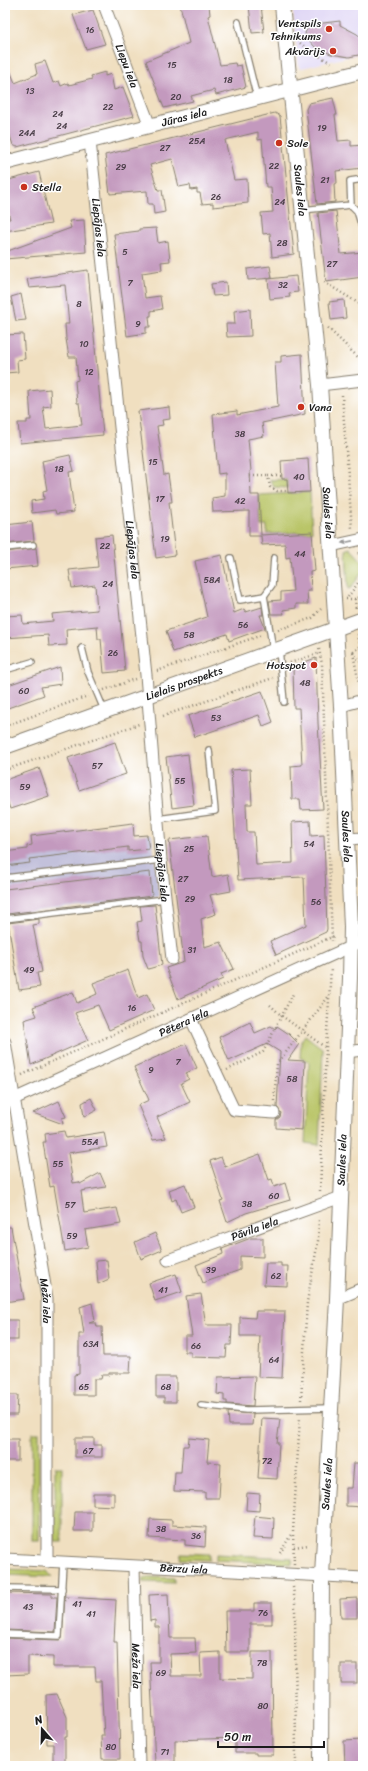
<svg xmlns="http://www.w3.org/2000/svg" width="368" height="1771" font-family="Sriracha,sans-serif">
<rect width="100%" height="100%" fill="#fff"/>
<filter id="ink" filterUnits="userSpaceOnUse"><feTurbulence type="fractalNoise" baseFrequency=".025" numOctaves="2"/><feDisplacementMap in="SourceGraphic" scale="8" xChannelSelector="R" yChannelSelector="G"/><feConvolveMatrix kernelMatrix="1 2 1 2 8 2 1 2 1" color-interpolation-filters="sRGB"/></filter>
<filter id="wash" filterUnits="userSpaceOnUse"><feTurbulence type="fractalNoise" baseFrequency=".012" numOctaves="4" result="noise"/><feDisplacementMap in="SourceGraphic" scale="16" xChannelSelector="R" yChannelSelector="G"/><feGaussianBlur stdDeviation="0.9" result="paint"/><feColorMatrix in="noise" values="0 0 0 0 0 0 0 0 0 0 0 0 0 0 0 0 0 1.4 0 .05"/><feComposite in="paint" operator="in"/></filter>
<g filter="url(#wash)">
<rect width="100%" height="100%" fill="#f0dfc0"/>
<!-- built -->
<polygon fill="#dfd5f5" points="292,5 363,5 363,53 299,69"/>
<!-- industrial -->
<polygon fill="#c3c1db" points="152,834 159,897 5,915 5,851"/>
<!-- green -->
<g fill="#b9c567" stroke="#6a7042">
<polygon points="287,479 287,488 274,487 270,480"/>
<polygon points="310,492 312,532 267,534 267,526 261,526 259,495"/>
<polygon points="350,548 363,562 363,571 351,588 348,589 346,550"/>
<polygon points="305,1035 323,1049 319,1145 305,1143 309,1061 300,1058 301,1041"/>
<rect x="32" y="1433" width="7" height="108"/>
<rect x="55" y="1467" width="7" height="75"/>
<polygon points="181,1553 209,1554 209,1560 180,1559"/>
<polygon points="216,1554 292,1558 292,1564 216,1560"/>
<polygon points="5,1569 47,1571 52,1577 5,1575"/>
<polygon points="149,1577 174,1578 174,1583 142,1582 144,1578"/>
</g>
<g id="blocks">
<!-- building -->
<g fill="#c399be">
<polygon points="180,5 209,5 210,15 208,16 220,65 235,63 236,66 241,65 246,87 216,95 214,90 191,96 193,101 164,108 146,61 189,43"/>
<polygon points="249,5 261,5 264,32 252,33"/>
<polygon points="93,10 105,44 86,49 73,15"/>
<polygon points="340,21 340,25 357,34 363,39 363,54 349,57 331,54 315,47 307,38 305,33 309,26 315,24"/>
<polygon points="5,60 6,60 15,83 37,74 35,64 45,61 53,83 59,81 61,86 68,83 69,85 92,79 91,76 105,72 105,76 111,74 114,90 123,87 134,116 17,147 13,145 5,121"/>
<polygon points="333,98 337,115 335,115 338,141 351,140 351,146 363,145 363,168 336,171 337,183 334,184 335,202 317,204 306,109 309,103"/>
<polygon points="275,113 280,116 294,254 272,257 270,233 263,234 261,213 273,212 271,187 266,187 262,139 258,140 258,132 225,140 234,180 247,179 248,203 213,207 213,203 202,204 200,193 197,193 197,189 191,190 190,185 179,187 172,159 150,165 158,190 162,190 165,212 154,214 153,204 148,204 147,191 110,194 105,155"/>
<polygon points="39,172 51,224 5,231 5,219 10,219 5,201 5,181"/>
<polygon points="336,211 341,254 363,252 363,277 326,282 318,213"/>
<polygon points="84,220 86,252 5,259 5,252 71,228 69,221"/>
<polygon points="156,228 158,243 168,241 170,261 161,262 162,270 142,273 145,298 160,296 162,309 151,311 151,316 149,316 150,327 146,327 146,333 127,336 114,234 139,231 139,229"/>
<polygon points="270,266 272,278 248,280 247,269"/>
<polygon points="88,270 103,435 20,443 18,423 27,423 27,420 31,420 29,391 50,389 51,406 43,407 46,429 82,425 79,403 77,403 75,381 78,380 76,357 69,357 66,339 65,324 69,324 65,285 29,288 27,279"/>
<polygon points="296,276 298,292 289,293 290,297 270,299 268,279"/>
<polygon points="226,282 227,295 213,296 211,284"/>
<polygon points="21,294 26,320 16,321 11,297"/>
<polygon points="344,300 346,318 331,320 329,302"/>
<polygon points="250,309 251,336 227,337 226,324 235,324 234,311"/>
<polygon points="23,334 25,359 17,360 18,372 5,373 5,335"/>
<polygon points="302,354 305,414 262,423 264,436 248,439 251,471 250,471 251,495 259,495 261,535 312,532 315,571 310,572 311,591 307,591 308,604 296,604 296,608 283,610 284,614 271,614 269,601 281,600 281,592 293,591 290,557 286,558 285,544 262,545 261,536 249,536 249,511 213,512 212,498 225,496 225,473 218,474 213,414 237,411 237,415 278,407 275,362 281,362 281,356"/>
<polygon points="169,407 170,419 162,420 163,425 157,426 164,475 168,474 172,502 169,502 175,555 156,558 138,411"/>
<polygon points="70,455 74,471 69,472 74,512 56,514 55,510 32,513 31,501 44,499 43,491 47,490 42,461"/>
<polygon points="308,459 310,492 288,493 287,479 282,479 281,461"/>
<polygon points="32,522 34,541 5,544 5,525"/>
<polygon points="112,535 125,671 104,673 101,639 98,639 97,626 66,629 67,645 49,646 48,635 5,638 5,616 22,615 23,624 53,621 52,614 97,610 95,585 72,588 69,570 98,567 95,537"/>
<polygon points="36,548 38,566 5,569 5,552"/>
<polygon points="222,555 234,613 244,609 246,612 262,607 263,615 260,615 265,628 229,641 227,634 173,652 166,631 207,617 195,561"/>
<polygon points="316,658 318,723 323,809 301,810 300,799 292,799 291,766 302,765 299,708 294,708 293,666"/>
<polygon points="60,667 61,684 41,687 44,695 5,709 5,686"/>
<polygon points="262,691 273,722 263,726 259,715 195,737 188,716"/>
<polygon points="115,742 126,774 79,790 68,758"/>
<polygon points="188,754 194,805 172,808 166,757"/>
<polygon points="39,768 49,796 10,809 5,794 5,780"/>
<polygon points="250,769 252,804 246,804 247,832 254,832 256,865 293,863 292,822 310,821 311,836 324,835 327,929 326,932 276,955 270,941 306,925 304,877 238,880 231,770"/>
<polygon points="133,823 134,836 147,835 149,849 128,851 128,847 29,859 30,863 5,866 5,852 27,849 27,846 32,845 31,836"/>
<polygon points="207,836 212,877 228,874 231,891 210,895 216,914 201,919 204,947 221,942 234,969 221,974 223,979 178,999 166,968 184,962 169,840"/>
<polygon points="150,872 152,896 7,914 7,913 5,889"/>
<polygon points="155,905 162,965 148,969 143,956 142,941 140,941 137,922 142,921 140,906"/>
<polygon points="39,919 39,924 33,925 42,972 37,973 40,987 19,990 8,923"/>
<polygon points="128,970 138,998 147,994 154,1010 109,1030 98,1005 75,1013 88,1040 31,1065 24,1020 37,1016 33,1007 73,992 77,1003 97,994 93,983"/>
<polygon points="250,1022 255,1033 271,1026 275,1029 277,1026 289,1034 299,1044 288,1060 305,1061 302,1130 276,1128 276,1120 280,1117 281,1113 277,1107 280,1052 267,1044 229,1061 219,1037"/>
<polygon points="186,1044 197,1068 186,1073 189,1079 181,1083 190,1102 157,1117 166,1138 153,1140 138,1105 149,1100 134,1067"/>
<polygon points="91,1098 97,1110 84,1117 82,1103"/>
<polygon points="59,1101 66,1117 62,1118 63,1124 33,1113"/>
<polygon points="64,1131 66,1138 104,1132 107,1147 68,1153 73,1183 79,1182 80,1184 100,1173 106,1187 81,1191 84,1213 117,1208 121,1224 85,1230 88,1247 65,1251 54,1186 50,1187 43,1142 46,1142 45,1134"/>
<polygon points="260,1154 269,1180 272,1179 274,1187 285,1183 290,1200 246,1213 227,1222 220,1201 223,1200 210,1161 221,1157 225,1167"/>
<polygon points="185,1184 194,1207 181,1212 176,1199 172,1201 169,1190"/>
<polygon points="5,1227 11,1227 24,1299 5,1302"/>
<polygon points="155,1233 162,1250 141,1259 135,1242"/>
<polygon points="251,1238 263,1238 263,1257 240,1256 240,1270 203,1283 196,1265 223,1254 222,1249"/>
<polygon points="107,1260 109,1279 98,1284 96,1261"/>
<polygon points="266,1263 281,1263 281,1266 288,1266 287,1286 264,1285"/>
<polygon points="176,1274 182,1292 155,1301 149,1283"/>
<polygon points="201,1294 206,1325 232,1325 231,1345 227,1345 226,1358 191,1357 191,1352 185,1352 185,1336 192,1336 186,1296"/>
<polygon points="92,1303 95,1321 89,1323 96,1323 97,1327 102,1327 103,1356 131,1356 130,1373 109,1373 109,1375 102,1375 101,1379 94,1379 94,1395 74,1395 74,1375 79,1374 79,1334 84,1334 80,1307"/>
<polygon points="256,1311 285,1311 282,1378 258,1377 260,1336 240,1336 240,1317 255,1318"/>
<rect x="5" y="1320" width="13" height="20"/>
<polygon points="255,1376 253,1406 227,1404 227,1401 224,1401 224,1395 217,1394 218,1377"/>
<polygon points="156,1377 176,1377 176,1402 164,1402 164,1397 156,1397"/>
<polygon points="5,1395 18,1395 17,1415 5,1415"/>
<polygon points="228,1412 253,1414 252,1425 229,1425"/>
<polygon points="262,1418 280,1419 277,1443 279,1443 277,1479 258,1478"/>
<polygon points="75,1438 94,1438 94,1445 102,1445 102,1457 75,1457"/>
<polygon points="189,1438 209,1440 207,1462 221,1463 219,1498 205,1498 205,1492 174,1491 175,1472 181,1472 183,1446 188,1446"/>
<rect x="5" y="1439" width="13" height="22"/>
<polygon points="354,1463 363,1463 363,1507 346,1506 346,1488 352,1488"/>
<polygon points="93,1493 114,1493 114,1506 93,1505"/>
<polygon points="247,1493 260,1494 259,1511 246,1510"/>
<polygon points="75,1512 93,1512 93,1531 74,1531"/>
<polygon points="255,1516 274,1518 273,1539 253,1538"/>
<polygon points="150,1519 172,1520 172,1525 206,1527 205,1547 185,1545 185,1540 149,1538"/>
<polygon points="5,1593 52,1594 52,1597 57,1597 55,1632 5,1630"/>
<polygon points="168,1594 170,1638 195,1638 196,1653 170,1654 171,1676 201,1676 200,1653 220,1652 220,1678 252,1679 252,1652 272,1652 273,1755 256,1755 256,1753 235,1753 235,1738 175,1740 175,1762 155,1763 150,1662 159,1662 159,1627 155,1627 155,1620 150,1621 149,1595"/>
<polygon points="65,1597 116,1600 114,1642 117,1642 120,1759 102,1759 101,1736 104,1736 101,1681 96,1681 95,1667 53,1667 53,1657 28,1656 28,1674 5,1675 5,1638 59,1640 62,1639"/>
<polygon points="357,1598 357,1618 341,1618 340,1599"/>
<polygon points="254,1603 272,1603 272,1624 250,1624 250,1652 226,1652 225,1611 254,1611"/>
<rect x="341" y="1664" width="16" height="19"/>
<polygon points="57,1694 67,1717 67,1737 65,1737 65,1766 53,1766 53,1744 47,1744 46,1695"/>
<polygon points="362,1740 363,1766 345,1766 344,1741"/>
</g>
</g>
</g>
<g filter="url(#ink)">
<use href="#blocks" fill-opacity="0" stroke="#867e6e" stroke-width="1"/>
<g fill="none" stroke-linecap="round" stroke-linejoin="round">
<defs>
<g id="service">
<polyline points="238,22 255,90"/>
<polyline points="351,205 357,211 363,230"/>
<polyline points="302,210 351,205 350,181 363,179"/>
<polyline points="5,548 33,545"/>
<polyline points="231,558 240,600 264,596 273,650"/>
<polyline points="264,596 272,585 274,558"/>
<polyline points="82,648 88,672 105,712"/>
<polyline points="279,649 284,702"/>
<polyline points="5,670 32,662"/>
<polyline points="158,819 215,811 209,750"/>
<polyline points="5,878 161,860"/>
<polyline points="5,919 165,899"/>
<polyline points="201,1405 246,1410 331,1408"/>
<polyline points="5,1588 62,1589"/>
<polyline points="5,1634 59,1636 63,1563"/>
</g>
<g id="minor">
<path id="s1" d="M104,5L150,126"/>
<path id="s2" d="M90,141L146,675L161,860L172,959"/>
<polyline points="320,385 363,380"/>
<polyline points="331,546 363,539"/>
<polyline points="341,706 363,700"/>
<polyline points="347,839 363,838"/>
<polyline points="191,1019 234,1110 274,1113"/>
<path id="s3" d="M5,1042L47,1298V1562"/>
<polyline points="346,1052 363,1050"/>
<path id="s4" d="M5,1103L363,941"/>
<path id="s5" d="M168,1260L341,1197"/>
<polyline points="337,1299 363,1288"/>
<path id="s6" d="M5,1559L363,1578"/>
<path id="s7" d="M134,1567L139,1766"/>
</g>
<g id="tertiary">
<path id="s8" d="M282,5L320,385L341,706L351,927L350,978L337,1299L322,1576L321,1766"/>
<path id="s9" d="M5,163L363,71"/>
<path id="s10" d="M5,747L363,619"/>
</g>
</defs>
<!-- service casing -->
<use href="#service" stroke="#867e6e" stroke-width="8"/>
<!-- minor casing -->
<use href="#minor" stroke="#867e6e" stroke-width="13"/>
<!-- tertiary casing -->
<use href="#tertiary" stroke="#867e6e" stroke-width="16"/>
<!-- path -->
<g stroke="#867e6e" stroke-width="2.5" stroke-dasharray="1 3" stroke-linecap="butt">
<polyline points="300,43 309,50 333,64"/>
<polyline points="324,282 363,306"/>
<polyline points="328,328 363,362"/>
<polyline points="342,395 352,529"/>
<polyline points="250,476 268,476"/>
<polyline points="281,476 268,476 270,487 277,491 288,491"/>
<polyline points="358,553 363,558"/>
<polyline points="348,597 363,576"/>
<polyline points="346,599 355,599 363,596"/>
<polyline points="355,599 356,609"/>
<polyline points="278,630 312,618 321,609"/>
<polyline points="358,634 360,647"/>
<polyline points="319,649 322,664 332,941"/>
<polyline points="353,652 363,665"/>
<polyline points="353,652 363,646"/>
<polyline points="353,653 360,689"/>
<polyline points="290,663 320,653"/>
<polyline points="157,671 262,635"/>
<polyline points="104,690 135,679"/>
<polyline points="362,712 363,727"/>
<polyline points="163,716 273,678"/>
<polyline points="5,726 88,696"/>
<polyline points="5,770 139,724"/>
<polyline points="270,1005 282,1016 326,1048"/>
<polyline points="227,1070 263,1052 293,994"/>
<polyline points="22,1075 334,936"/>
<polyline points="274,1101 277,1064 329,996"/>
<polyline points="320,1191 326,1048 331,968"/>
<polyline points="301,1400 307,1302 318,1241 319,1218"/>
<polyline points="294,1547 308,1545"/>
<polyline points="280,1553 292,1533"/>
<polyline points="294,1564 293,1532 300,1417"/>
<polyline points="293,1587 295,1603 296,1766"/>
</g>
<!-- service -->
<use href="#service" stroke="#fff" stroke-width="5.5"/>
<!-- minor -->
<use href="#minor" stroke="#fff" stroke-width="11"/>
<!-- tertiary -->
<use href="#tertiary" stroke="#fff" stroke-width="14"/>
</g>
<!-- one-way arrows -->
<defs><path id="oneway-solid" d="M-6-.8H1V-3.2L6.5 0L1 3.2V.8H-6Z"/></defs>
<use fill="#999" href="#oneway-solid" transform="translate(347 542) rotate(169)"/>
</g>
<!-- markers -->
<g fill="#c8321e" stroke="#fff" stroke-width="1.5">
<circle cx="329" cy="29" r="4"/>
<circle cx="333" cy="51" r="4"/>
<circle cx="279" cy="143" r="4"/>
<circle cx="24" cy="187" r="4"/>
<circle cx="301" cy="407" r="4"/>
<circle cx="314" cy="665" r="4"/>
</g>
<g text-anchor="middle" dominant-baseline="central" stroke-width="3" stroke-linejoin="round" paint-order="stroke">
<!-- number labels -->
<g font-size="9" fill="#463b44">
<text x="90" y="30">16</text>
<text x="172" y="65">15</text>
<text x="228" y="80">18</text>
<text x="30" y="91">13</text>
<text x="176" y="97">20</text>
<text x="108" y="107">22</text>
<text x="58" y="114">24</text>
<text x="62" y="126">24</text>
<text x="322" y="128">19</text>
<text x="27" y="133">24A</text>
<text x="197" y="141">25A</text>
<text x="165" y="148">27</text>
<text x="274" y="166">22</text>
<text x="121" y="167">29</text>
<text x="325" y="180">21</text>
<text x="216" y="197">26</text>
<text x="280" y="202">24</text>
<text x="282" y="243">28</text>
<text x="125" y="252">5</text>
<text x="332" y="264">27</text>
<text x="130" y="283">7</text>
<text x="283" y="285">32</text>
<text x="79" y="304">8</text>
<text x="138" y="324">9</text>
<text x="84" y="344">10</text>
<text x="89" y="372">12</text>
<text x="240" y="434">38</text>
<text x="153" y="462">15</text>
<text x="59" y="469">18</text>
<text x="299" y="477">40</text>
<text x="160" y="499">17</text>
<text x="240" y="501">42</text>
<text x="165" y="539">19</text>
<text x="105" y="546">22</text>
<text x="300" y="554">44</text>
<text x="212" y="580">58A</text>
<text x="108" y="584">24</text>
<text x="243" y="625">56</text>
<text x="189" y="635">58</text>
<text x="113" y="653">26</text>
<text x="305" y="683">48</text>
<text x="24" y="691">60</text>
<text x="216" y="718">53</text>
<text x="97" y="766">57</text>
<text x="180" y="781">55</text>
<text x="25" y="787">59</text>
<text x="309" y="844">54</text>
<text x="189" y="849">25</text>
<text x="183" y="879">27</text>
<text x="190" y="899">29</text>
<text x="316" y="902">56</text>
<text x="192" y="950">31</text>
<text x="29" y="970">49</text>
<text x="132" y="1008">16</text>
<text x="178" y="1062">7</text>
<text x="151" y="1070">9</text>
<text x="292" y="1079">58</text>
<text x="90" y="1142">55A</text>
<text x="58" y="1164">55</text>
<text x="274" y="1196">60</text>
<text x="247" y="1204">38</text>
<text x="70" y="1205">57</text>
<text x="72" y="1236">59</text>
<text x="211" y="1270">39</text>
<text x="276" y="1276">62</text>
<text x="163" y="1290">41</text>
<text x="91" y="1344">63A</text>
<text x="196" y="1346">66</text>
<text x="274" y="1360">64</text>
<text x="84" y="1387">65</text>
<text x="166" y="1387">68</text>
<text x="88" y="1451">67</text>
<text x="267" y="1461">72</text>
<text x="161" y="1529">38</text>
<text x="196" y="1536">36</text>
<text x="77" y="1604">41</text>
<text x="28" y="1607">43</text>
<text x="263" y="1613">76</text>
<text x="91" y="1614">41</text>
<text x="262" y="1663">78</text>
<text x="161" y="1673">69</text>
<text x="263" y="1706">80</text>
<text x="111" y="1747">80</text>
<text x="165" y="1752">71</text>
</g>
<!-- poi labels -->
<g font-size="11" fill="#1c1c1c" stroke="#fff" text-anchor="end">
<text x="321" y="23">Ventspils<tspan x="321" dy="13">Tehnikums</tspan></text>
<text x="325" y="51">Akvārijs</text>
<text x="287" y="143" text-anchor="start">Sole</text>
<text x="32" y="187" text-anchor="start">Stella</text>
<text x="309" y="407" text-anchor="start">Vana</text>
<text x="306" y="665">Hotspot</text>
</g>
<!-- street labels -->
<g font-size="11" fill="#1c1c1c" stroke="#fff">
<text stroke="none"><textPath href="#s1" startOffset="65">Liepu iela</textPath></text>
<text stroke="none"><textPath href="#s9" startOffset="185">Jūras iela</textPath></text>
<text stroke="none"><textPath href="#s8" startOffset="186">Saules iela</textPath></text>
<text stroke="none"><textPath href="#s2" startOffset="87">Liepājas iela</textPath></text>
<text stroke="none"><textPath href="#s8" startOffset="510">Saules iela</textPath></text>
<text stroke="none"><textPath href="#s2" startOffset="411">Liepājas iela</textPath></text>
<text stroke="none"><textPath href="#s10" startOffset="190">Lielais prospekts</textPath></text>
<text stroke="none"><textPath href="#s8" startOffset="834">Saules iela</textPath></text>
<text stroke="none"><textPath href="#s2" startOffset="735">Liepājas iela</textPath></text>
<text stroke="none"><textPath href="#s4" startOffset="196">Pētera iela</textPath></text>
<text transform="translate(342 1160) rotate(-88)">Saules iela</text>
<text stroke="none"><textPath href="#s5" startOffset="92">Pāvila iela</textPath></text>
<text stroke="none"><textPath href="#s3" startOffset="262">Meža iela</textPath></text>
<text transform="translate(327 1484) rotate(-86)">Saules iela</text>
<text stroke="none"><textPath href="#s6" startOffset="179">Bērzu iela</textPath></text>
<text stroke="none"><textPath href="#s7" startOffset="99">Meža iela</textPath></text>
</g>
</g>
<!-- margin -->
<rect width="368" height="1771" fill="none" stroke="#fff" stroke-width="20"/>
<!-- north arrow -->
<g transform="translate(42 1729) rotate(340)" stroke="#ffffff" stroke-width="3" paint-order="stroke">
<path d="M0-3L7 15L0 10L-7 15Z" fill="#1c1c1c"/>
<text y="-6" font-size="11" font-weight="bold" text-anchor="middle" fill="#1c1c1c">N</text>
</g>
<!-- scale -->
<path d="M218 1741v6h106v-6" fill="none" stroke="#1c1c1c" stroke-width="2"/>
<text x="224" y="1741" font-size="12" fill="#1c1c1c" stroke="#ffffff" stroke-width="3" paint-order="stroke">50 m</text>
</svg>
